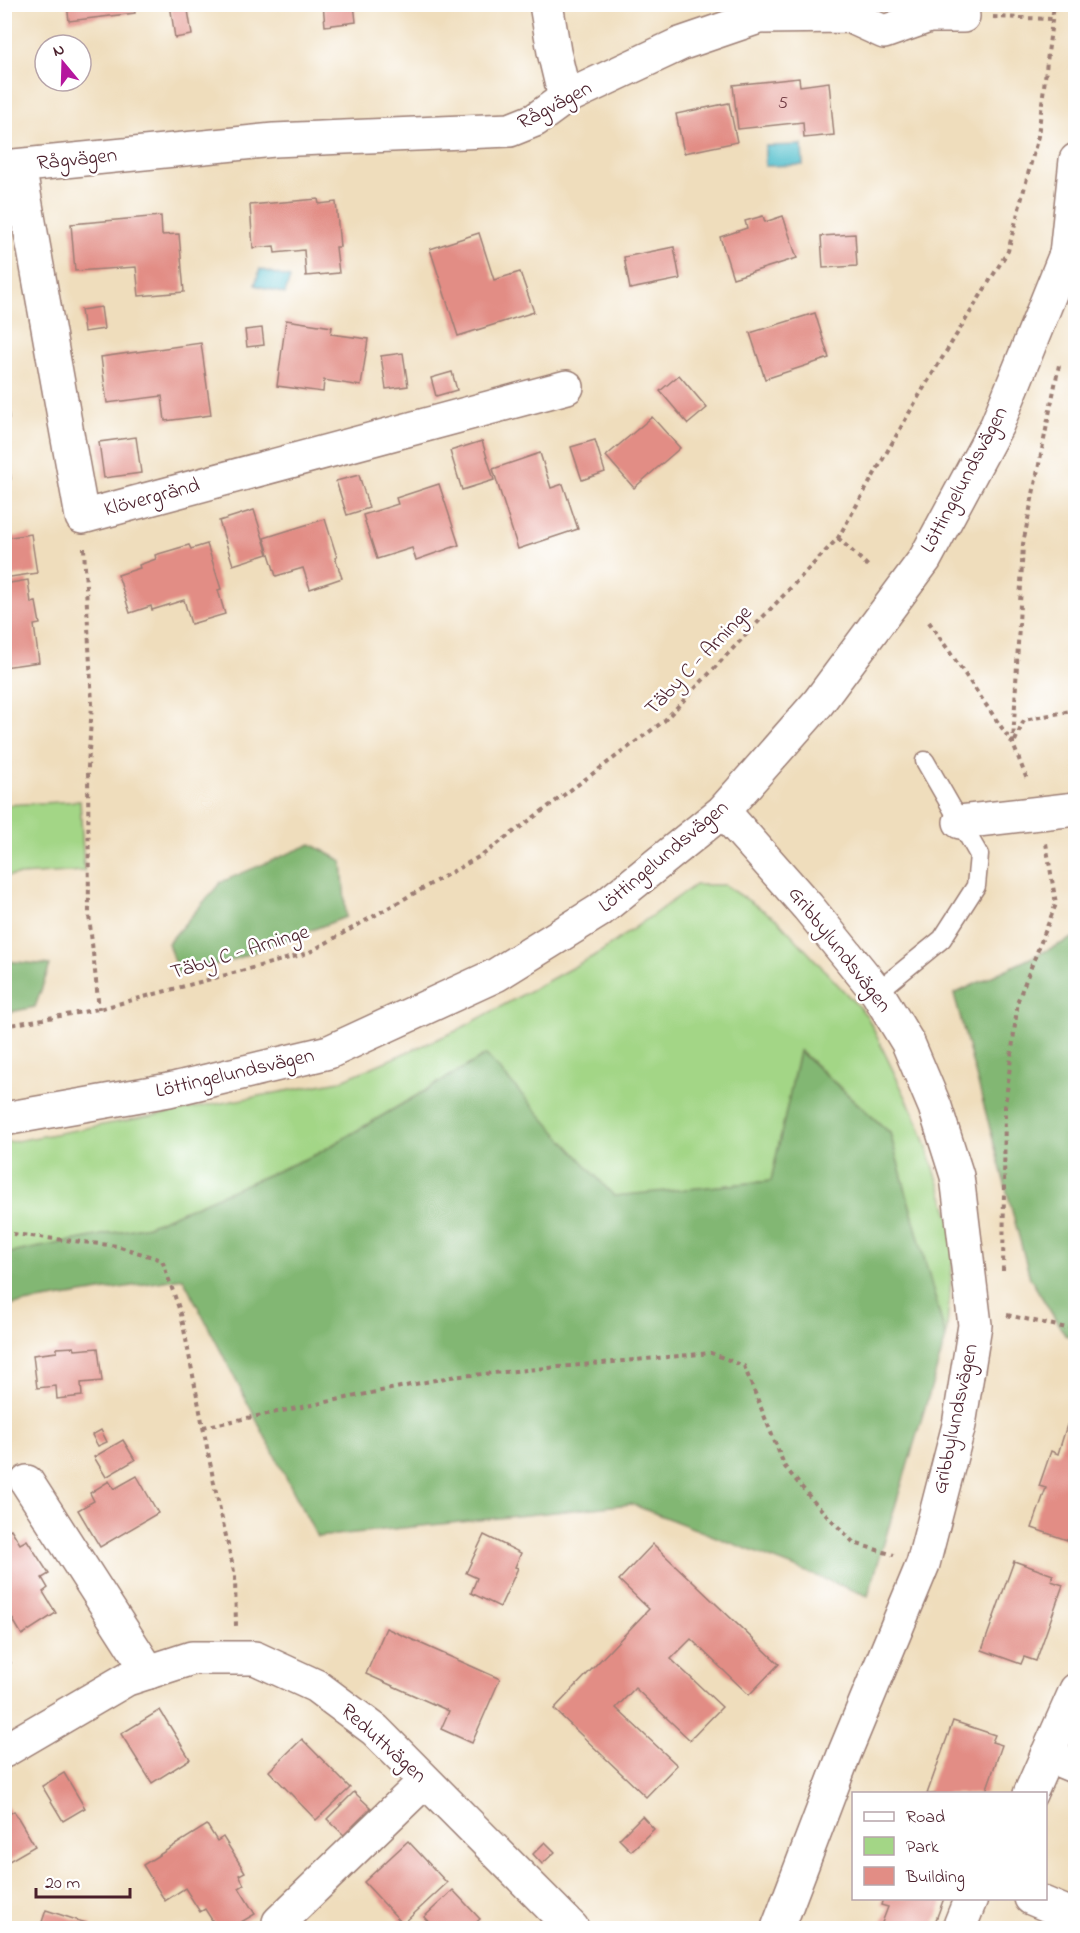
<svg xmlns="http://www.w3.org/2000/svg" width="1080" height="1933" font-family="'Indie Flower',sans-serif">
<rect width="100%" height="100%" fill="#fff"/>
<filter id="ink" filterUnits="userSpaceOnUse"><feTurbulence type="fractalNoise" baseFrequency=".0167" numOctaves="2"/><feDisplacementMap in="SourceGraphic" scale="12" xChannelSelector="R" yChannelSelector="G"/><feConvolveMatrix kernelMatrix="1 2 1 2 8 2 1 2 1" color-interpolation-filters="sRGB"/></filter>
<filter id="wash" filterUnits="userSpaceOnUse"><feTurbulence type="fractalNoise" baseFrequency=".008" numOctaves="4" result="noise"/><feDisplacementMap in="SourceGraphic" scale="24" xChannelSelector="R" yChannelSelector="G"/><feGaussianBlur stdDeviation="1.35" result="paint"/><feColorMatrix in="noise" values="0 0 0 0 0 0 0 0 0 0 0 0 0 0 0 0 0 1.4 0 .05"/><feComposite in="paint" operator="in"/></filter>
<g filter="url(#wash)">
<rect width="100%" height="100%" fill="#efddbc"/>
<!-- green -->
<g fill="#a3d686" stroke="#767a58" stroke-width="1.5">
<polygon points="80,801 84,871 5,876 5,805"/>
<polygon points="695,885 725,885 778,920 867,1016 920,1127 955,1232 946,1338 890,1133 800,1051 771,1181 614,1197 486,1055 317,1154 148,1226 5,1254 5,1143 340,1081 456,1031 599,953"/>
</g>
<!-- forest -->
<g fill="#82b773" stroke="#666b4f" stroke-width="1.5">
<polygon points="311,844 342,861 346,917 230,961 178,974 168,943 221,882"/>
<polygon points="1075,937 1075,1338 1065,1335 1030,1278 954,994"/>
<polygon points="5,961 50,965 35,1007 5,1013"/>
<polygon points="799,1051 890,1133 946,1338 868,1596 631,1504 317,1537 183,1278 5,1306 5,1254 148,1226 317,1154 486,1055 614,1196 771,1181"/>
</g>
<!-- water -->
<g fill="#53bfcc" stroke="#4e6f7c" stroke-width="1.5">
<polygon points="802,145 803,165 765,166 765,146"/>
<polygon points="260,269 290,278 285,294 255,285"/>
</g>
<g id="blocks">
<!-- building -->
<g fill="#e28d85">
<polygon points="67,4 134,4 135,13 69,21"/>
<polygon points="170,4 187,4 192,35 175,38"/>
<polygon points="323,4 354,4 356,22 325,26"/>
<polygon points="799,78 800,86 829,82 834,135 804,138 803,122 738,129 733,85"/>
<polygon points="729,103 737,142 684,153 676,114"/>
<polygon points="318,199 319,204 336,202 340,247 336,247 339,273 306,276 304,250 275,253 274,246 253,248 250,205"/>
<polygon points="161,216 162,235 179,234 184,292 139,296 136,267 75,271 71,224"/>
<polygon points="763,216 765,222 783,216 797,258 733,278 720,237 747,228 745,221"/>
<polygon points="479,233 494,280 520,272 534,312 458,336 430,249"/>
<polygon points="855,234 857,266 823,268 821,236"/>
<polygon points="674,247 680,279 630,289 624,257"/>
<polygon points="101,307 104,329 84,332 81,310"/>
<polygon points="815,313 829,358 765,379 750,333"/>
<polygon points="286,320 332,327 331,334 368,339 361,386 324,380 323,392 277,386"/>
<polygon points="262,328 264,345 247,347 245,330"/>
<polygon points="201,343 211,415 165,421 162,396 107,403 101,357"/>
<polygon points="403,353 408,386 386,389 381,356"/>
<polygon points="452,372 457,390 436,396 431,378"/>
<polygon points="679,375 707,408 688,424 660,391"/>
<polygon points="6,396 9,418 4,418 4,397"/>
<polygon points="652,417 680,448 634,488 606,456"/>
<polygon points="136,437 141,473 104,478 99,442"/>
<polygon points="4,440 6,440 11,479 4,480"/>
<polygon points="595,440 605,472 582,480 571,447"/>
<polygon points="482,441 494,480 462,490 450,451"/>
<polygon points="540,453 551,488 563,484 578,529 518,549 493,469"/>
<polygon points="359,475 369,508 347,515 336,481"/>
<polygon points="439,484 459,545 416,560 412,548 377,559 363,515 398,504 396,498"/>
<polygon points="254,510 268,554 233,565 219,521"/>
<polygon points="325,519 337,557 335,558 342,578 310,589 303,568 276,576 264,538"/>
<polygon points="31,534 37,573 4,578 4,538"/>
<polygon points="207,544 221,589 218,590 225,614 191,624 184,600 152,610 151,606 130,613 118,575 140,568 139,565 156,559 155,555 189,545 191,549"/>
<polygon points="28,580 31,603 36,602 40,624 34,625 39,662 4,667 4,584"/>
<polygon points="74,1347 75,1350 98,1348 102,1381 81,1383 82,1396 57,1399 56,1386 37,1388 33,1355 57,1352 57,1348"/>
<polygon points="1067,1425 1076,1428 1076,1543 1032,1528 1046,1488 1039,1486 1051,1451 1058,1454"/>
<polygon points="101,1430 107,1442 98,1446 92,1435"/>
<polygon points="123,1440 135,1460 106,1477 94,1457"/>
<polygon points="137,1476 158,1513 100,1547 78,1510 94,1501 90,1493 109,1481 114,1489"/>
<polygon points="11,1529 20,1544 27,1540 49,1574 42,1578 48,1588 43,1592 56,1613 22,1635 9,1613 4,1615 4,1532"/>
<polygon points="484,1535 521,1553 515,1567 518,1568 500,1607 471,1593 477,1578 466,1573"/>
<polygon points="653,1544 779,1664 749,1695 691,1639 671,1659 722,1707 690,1740 635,1688 616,1708 677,1765 646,1797 554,1709 649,1609 619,1580"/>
<polygon points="1014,1561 1053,1575 1051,1581 1063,1585 1036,1661 1024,1657 1021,1664 982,1650"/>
<polygon points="386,1628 500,1679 472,1743 441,1729 449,1711 366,1674"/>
<polygon points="5,1651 11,1663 5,1666"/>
<polygon points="160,1710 190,1759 152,1783 121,1734"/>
<polygon points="953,1721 995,1735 992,1742 1002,1745 985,1794 927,1794"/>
<polygon points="302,1739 350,1788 316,1820 269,1771"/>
<polygon points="64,1773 85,1808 63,1821 42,1786"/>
<polygon points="354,1792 371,1808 344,1835 327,1819"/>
<polygon points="7,1806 11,1813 14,1811 35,1846 4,1864 4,1807"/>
<polygon points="642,1816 654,1829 631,1851 619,1839"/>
<polygon points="207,1825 217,1841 223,1837 245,1872 239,1875 244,1885 239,1888 255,1914 231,1928 217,1928 205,1909 200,1912 185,1888 165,1901 143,1865"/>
<polygon points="408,1841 447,1883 403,1924 364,1882"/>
<polygon points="545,1842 555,1852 542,1864 533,1854"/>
<polygon points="453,1890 480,1919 470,1928 434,1928 424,1917"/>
<polygon points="883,1898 944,1898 933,1928 880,1928 888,1907 881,1905"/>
<polygon points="46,1910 92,1925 91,1928 40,1928"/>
</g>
</g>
</g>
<g filter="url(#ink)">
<use href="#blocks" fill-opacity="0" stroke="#9c7e74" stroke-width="1.5"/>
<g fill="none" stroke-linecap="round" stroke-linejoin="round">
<defs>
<polyline id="lane" points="877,992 942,939 976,886 979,855 925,761"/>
<g id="street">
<polyline points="546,4 554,52 565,98"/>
<polyline points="19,166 82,517 567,387"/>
<polyline points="4,167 274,140 510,130 535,120 565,98 680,44 759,17 849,16 884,32 929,16 963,16"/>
<polyline points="960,822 1076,809"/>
<polyline points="27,1482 149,1672"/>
<polyline points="4,1751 127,1679 192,1658 255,1658 316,1686 375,1730 572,1928"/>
<polyline points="1047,1755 1076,1767"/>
<polyline points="1030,1794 1076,1690"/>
<polyline points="1031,1898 1069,1914"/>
<polyline points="279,1922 425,1781"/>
<polyline points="959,1928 971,1898"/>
</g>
<g id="secondary">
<polyline points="723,811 808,907 877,992 908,1043 935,1107 957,1176 975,1325 959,1425 923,1564 845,1752 778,1928"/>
<polyline points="4,1119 169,1090 329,1052 496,975 599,911 723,811 818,703 925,559 997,425 1066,254 1076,160"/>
</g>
</defs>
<!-- lane casing -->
<use href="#lane" stroke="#9c7e74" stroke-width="21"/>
<!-- street casing -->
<use href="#street" stroke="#9c7e74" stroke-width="36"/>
<!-- secondary casing -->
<use href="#secondary" stroke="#9c7e74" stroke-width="36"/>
<!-- path -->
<g stroke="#9c7e74" stroke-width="4" stroke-dasharray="4.5 4.5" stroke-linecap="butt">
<polyline points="993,17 1052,19"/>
<polyline points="838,538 868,566"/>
<polyline points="84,548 92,704 88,767 89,915 99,1009"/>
<polyline points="929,622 1013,744 1028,782"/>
<polyline points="1015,741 1024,720 1076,710"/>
<polyline points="1013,744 1023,544 1059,365"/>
<polyline points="4,1026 99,1009 308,953 484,854 664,721 838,538 920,394 1008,251 1038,136 1054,4"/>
<polyline points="4,1233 117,1246 162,1260 181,1314 214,1483 235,1576 236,1627"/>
<polyline points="1003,1271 1005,1107 1018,1000 1056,904 1046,843"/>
<polyline points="1007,1315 1076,1330"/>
<polyline points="203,1427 450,1377 711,1353 744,1366 785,1467 814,1502 854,1543 894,1555"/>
</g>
<!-- lane -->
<use href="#lane" stroke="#fff" stroke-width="18"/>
<!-- street -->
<use href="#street" stroke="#fff" stroke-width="33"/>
<!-- secondary -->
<use href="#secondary" stroke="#fff" stroke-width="33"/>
</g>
</g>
<g text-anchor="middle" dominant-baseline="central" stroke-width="5" stroke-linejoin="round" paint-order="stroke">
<!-- number labels -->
<g font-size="18" fill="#703a42">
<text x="783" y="104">5</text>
</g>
<!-- street labels -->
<g font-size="21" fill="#4a1f2b" stroke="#fff">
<text transform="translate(555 106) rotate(-28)">Rågvägen</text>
<text transform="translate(77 160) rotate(-6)">Rågvägen</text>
<text transform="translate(965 480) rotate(-62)">Löttingelundsvägen</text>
<text transform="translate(152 498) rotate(-15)">Klövergränd</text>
<text transform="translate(699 661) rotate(-46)">Täby C - Arninge</text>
<text transform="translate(664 857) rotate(-40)">Löttingelundsvägen</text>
<text transform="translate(839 950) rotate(52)">Gribbylundsvägen</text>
<text transform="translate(240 953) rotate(-17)">Täby C - Arninge</text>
<text transform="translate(235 1074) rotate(-13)">Löttingelundsvägen</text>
<text transform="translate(956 1419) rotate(-78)">Gribbylundsvägen</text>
<text transform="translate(383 1744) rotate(42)">Reduttvägen</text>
</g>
</g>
<!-- margin -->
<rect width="1080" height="1933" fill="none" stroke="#fff" stroke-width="24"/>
<!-- legend -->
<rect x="852" y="1792" width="195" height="108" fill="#ffffff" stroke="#b7a5aa" stroke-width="1.5"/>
<rect x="864" y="1812" width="30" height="9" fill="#ffffff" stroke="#b7a5aa" stroke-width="1.5"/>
<text x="906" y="1822" font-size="18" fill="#4a1f2b">Road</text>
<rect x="864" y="1837" width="30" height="18" fill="#a3d686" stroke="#b7a5aa" stroke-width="1.5"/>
<text x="906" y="1852" font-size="18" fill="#4a1f2b">Park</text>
<rect x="864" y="1867" width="30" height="18" fill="#e28d85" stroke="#b7a5aa" stroke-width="1.5"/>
<text x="906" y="1882" font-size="18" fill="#4a1f2b">Building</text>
<!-- north arrow -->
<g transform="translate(63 63) rotate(341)"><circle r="28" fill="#ffffff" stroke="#b7a5aa" stroke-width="1.5"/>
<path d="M0-4.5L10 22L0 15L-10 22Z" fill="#b5179e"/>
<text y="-9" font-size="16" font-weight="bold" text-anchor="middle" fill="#4a1f2b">N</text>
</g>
<!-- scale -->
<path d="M36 1888v9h94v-9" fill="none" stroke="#4a1f2b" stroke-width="3"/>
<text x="45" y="1888" font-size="18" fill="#4a1f2b" stroke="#ffffff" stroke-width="4.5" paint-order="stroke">20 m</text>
</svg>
